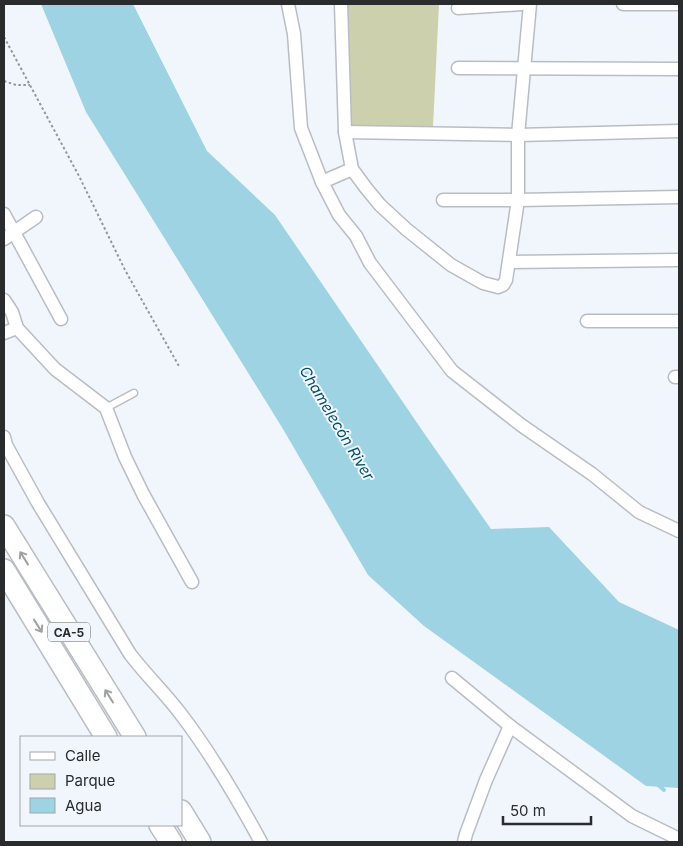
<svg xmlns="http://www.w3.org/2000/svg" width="683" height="846" font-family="Inter,sans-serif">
<rect width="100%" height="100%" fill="#f1f6fd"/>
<!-- green -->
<polygon fill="#cdd0ad" points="346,4 439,4 433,127 352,127"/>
<!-- water -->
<polygon fill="#9dd3e2" points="41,4 133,4 207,151 275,215 424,433 491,529 549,527 619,602 679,630 679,788 646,786 424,626 368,575 283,429 86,112"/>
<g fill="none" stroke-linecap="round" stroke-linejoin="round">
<!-- stream -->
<polyline stroke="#9dd3e2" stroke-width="4" points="656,783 664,790"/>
<defs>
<polyline id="service" points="106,408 134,393"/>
<g id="minor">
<polyline points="288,4 294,34 301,128 322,182 352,169"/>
<polyline points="341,4 345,132 352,169 366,188 380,205 406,229 451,265 483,283 498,287 503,285 506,280 518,200 518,135 530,4"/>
<polyline points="623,4 679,4"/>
<polyline points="458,8 522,4"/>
<polyline points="458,68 679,69"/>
<polyline points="345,132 518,135 679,131"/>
<polyline points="322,182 339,215 356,236 370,263 452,371 521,425 592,474 639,512 679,531"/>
<polyline points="443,200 518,200 679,197"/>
<polyline points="4,214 61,319"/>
<polyline points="4,239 36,217"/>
<polyline points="509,262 679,260"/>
<polyline points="4,300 12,312 17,328 55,369 106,408 125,457 143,494 192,582"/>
<polyline points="587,321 679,321"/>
<polyline points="4,333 17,328"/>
<polyline points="675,377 679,377"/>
<path d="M4,437L6,445L38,503L130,654C146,675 164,692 180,713C211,753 237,798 261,842"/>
<polyline points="452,678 510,726"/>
<polyline points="464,842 466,834 486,780 510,726 632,816 679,839"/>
</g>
<g id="trunk">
<polyline points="4,526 135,737"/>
<polyline points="4,570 106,737"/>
<polyline points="181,811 200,842"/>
<polyline points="160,825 171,842"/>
</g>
</defs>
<!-- service casing -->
<use href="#service" stroke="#b9bdc3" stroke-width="9"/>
<!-- minor casing -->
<use href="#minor" stroke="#b9bdc3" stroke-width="15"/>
<!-- trunk casing -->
<use href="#trunk" stroke="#b9bdc3" stroke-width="24"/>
<!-- path -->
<g stroke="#93979c" stroke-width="2" stroke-dasharray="2.5 2.5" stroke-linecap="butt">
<polyline points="4,37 79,176 125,270 180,368"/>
<polyline points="4,81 16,85 30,85"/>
</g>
<!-- service -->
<use href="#service" stroke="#fff" stroke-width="6"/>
<!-- minor -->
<use href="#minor" stroke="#fff" stroke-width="12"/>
<!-- trunk -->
<use href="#trunk" stroke="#fff" stroke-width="21"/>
</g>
<!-- one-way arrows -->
<defs><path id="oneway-shaft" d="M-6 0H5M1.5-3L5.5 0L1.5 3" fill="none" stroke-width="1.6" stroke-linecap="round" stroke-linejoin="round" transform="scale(1.25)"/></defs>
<g stroke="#9fa0a0">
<use href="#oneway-shaft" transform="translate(24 558) rotate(-122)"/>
<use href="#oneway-shaft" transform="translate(38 626) rotate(58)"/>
<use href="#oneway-shaft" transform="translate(109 696) rotate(-122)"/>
</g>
<g text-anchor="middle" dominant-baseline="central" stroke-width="4" stroke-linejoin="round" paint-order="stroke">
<!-- shield labels -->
<rect fill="#f1f6fd" stroke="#65686b" stroke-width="1" x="48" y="622.5" width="42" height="19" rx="4"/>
<g font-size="12" font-weight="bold" fill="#292b2d">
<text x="69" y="632">CA-5</text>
</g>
<!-- water labels -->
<g font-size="15" font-style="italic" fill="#005161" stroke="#f1f6fd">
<text transform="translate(337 423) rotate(59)">Chamelecón River</text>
</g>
</g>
<!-- border -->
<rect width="683" height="846" fill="none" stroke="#292b2d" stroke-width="10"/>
<!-- legend -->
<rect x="20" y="736" width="162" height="90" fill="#f1f6fd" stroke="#a1a5aa"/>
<rect x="30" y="752" width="25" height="8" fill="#ffffff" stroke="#a1a5aa"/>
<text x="65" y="761" font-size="15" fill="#292b2d">Calle</text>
<rect x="30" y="774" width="25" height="15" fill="#cdd0ad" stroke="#a1a5aa"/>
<text x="65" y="786" font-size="15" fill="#292b2d">Parque</text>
<rect x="30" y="798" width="25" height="15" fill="#9dd3e2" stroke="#a1a5aa"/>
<text x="65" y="811" font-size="15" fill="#292b2d">Agua</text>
<!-- scale -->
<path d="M503 816v8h88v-8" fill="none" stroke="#292b2d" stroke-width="2.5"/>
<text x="510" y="816" font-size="15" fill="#292b2d" stroke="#f1f6fd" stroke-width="4" paint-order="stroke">50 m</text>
</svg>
